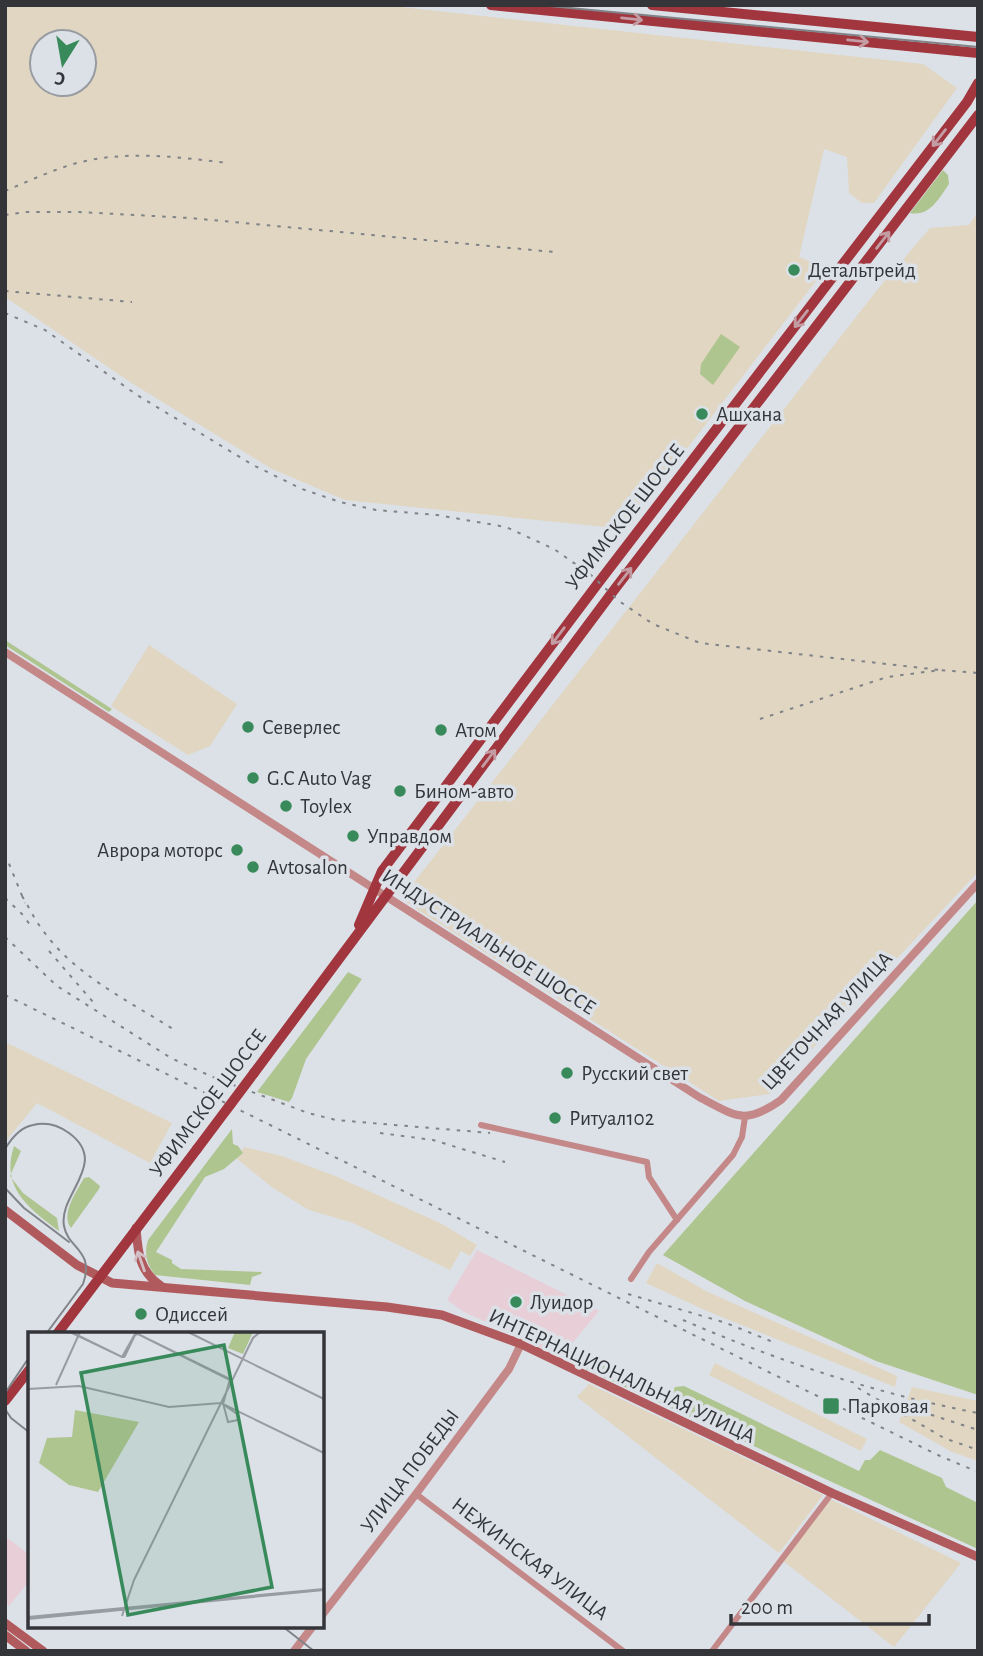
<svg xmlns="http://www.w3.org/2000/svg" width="983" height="1656" font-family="'Alegreya Sans',sans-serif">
<rect width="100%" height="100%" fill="#dce1e8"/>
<!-- commercial -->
<g fill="#e8cfd7">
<polygon points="477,1250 599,1311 561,1357 464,1312 447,1300"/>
<polygon points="5,1536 30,1555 30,1580 9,1606 5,1603"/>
</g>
<!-- industrial -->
<g fill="#e0d6c1" fill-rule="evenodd">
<path d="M5,5H383L923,64L957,88L874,203H862L849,193L847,157L824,149L799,257L826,268L625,529L345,500L272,469L133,384L5,297ZM42,42H84V84H42Z"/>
<polygon points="978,212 978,872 770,1094 719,1101 401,899 877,290 930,228 969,225"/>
<polygon points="149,645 237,704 210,746 188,755 111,706"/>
<polygon points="5,1042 172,1123 150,1163 37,1103 5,1142"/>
<polygon points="244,1147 282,1156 335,1176 440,1223 477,1245 470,1256 461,1251 450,1270 353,1223 309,1210 273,1188 237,1159"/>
<polygon points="657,1263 708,1292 897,1376 895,1387 707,1311 646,1283"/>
<polygon points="715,1363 867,1439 861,1451 709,1375"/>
<polygon points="589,1384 823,1495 779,1553 577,1397"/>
<polygon points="912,1387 978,1401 978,1461 952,1452 899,1422"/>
<polygon points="830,1499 961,1563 894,1647 783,1561"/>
</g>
<!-- green -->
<g fill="#afc58f">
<path d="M943,170L948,175L949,184C939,198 930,217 910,213Z"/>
<polygon points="721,334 740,347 713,385 700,374 701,364"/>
<polygon points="5,640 112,709 109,712 5,645"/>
<polygon points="978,900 978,1395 876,1361 745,1301 663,1255"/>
<polygon points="348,972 362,979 306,1059 292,1098 289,1102 257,1092"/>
<path d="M232,1129L233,1144L238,1146L243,1153L224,1169L205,1177L156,1252L172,1260V1263L181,1269L262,1272L261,1274L252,1277L250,1285L155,1275C146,1263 144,1254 148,1240Z"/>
<path d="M14,1146L21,1151L10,1176L23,1193L57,1218L59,1231C30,1209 0,1188 14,1146Z"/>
<path d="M89,1177L100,1186L99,1189L71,1228C60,1214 77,1191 84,1178Z"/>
<polygon points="577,1352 585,1353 605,1366 671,1394 675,1387 684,1386 859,1471 865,1460 870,1460 880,1450 942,1478 946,1487 978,1503 978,1549 568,1361"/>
</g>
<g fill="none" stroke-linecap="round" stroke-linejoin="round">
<!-- minor -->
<g stroke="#c48888" stroke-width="6">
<polyline points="481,1125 647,1162 649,1177 677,1220"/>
<polyline points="631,1279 649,1252 733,1155 742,1137 745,1117"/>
<polyline points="416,1494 623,1651"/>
<polyline points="712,1651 832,1493"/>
</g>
<!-- tertiary -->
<g stroke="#c48888" stroke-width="8">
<path d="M5,652L699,1097C736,1116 744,1126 781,1100L978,883"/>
<polyline points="322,1615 416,1494 509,1369 521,1344"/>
<polyline points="294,1651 313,1626"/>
</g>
<!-- secondary -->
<g stroke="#b15a5d" stroke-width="9">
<polyline points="5,1210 77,1265 112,1283 387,1307 442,1315 521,1344 832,1493 978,1557"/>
<path d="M136,1228C138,1253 139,1271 161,1286"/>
<polyline points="5,1623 43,1651"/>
<polyline points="5,1635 26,1651"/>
</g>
<!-- primary -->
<g stroke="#a1363f" stroke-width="10">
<polyline points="491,5 978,53"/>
<polyline points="652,5 978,37"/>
<polyline points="359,925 382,871 599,582 967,102 978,83"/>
<polyline points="254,1073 611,594 978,115"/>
<polyline points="57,1334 197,1149"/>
<polyline points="5,1401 30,1369"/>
</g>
<!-- tram -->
<g stroke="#808388" stroke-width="2">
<polyline points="539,5 978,47"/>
<path d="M5,1149C11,1139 21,1127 33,1125C45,1122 58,1125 69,1133C110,1163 58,1194 64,1226C68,1249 95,1250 83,1284L46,1334"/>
<polyline points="5,1188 24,1208 69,1242"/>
<polyline points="5,1393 30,1356"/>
<polyline points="5,1409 11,1418 30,1433"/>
<polyline points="282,1626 314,1651"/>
</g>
<!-- rail -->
<g stroke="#808388" stroke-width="2" stroke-dasharray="3.5 7" stroke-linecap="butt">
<path d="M5,191C29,181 52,170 77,163C127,150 178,157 228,163"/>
<polyline points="5,215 25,212 79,212 190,218 554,252"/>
<polyline points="5,291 132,302"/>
<polyline points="5,313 45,330 137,395 253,465 302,489 340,502 376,510 437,515 506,527 554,549 591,575 619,601 653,624 700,643 940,670"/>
<polyline points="760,719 887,677 940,670 978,673"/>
<polyline points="5,854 25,903"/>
<path d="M22,896C29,907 34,919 42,929C73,974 127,1000 173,1029"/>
<polyline points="5,898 22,914 31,926"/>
<polyline points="5,937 57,986 171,1058 215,1078 308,1113 336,1120 490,1133"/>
<polyline points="49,951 93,1002"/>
<path d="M5,995C318,1147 628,1304 940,1456L978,1472"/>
<polyline points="380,1133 433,1140 505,1162"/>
<polyline points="628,1294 726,1323 773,1342"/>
<path d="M683,1320C778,1361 877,1394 978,1413"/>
<polyline points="858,1388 944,1438 978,1450"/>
<polyline points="901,1405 978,1430"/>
</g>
<!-- primary-bridge -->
<polyline stroke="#a1363f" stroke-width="10" points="197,1149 254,1073"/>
</g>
<!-- one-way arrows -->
<defs><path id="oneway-shaft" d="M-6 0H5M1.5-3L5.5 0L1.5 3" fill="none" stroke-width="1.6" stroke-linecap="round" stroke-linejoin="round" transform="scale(1.75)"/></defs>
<g stroke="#c49da4">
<use href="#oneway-shaft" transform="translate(632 19) rotate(6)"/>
<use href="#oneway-shaft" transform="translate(858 41) rotate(6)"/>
<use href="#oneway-shaft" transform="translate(939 138) rotate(128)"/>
<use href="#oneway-shaft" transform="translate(883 240) rotate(-52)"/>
<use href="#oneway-shaft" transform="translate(801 319) rotate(128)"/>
<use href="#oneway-shaft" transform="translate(625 576) rotate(-52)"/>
<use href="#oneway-shaft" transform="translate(558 636) rotate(127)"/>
<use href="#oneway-shaft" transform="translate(489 758) rotate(-53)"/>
</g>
<use stroke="#d1bfc5" href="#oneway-shaft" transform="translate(141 1261) rotate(-109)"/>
<!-- markers -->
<g fill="#398a5b" stroke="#dce1e8" stroke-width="2.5">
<circle cx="794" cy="270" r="7"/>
<circle cx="702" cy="414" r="7"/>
<circle cx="248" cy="727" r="7"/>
<circle cx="441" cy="730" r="7"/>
<circle cx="253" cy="778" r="7"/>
<circle cx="400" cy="791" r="7"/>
<circle cx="286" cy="806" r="7"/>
<circle cx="353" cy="836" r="7"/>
<circle cx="237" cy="850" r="7"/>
<circle cx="253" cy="867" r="7"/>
<circle cx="567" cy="1073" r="7"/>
<circle cx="555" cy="1118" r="7"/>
<circle cx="516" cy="1302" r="7"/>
<circle cx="141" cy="1314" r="7"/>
<rect x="822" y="1397" width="18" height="18" rx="3.5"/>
</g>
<g text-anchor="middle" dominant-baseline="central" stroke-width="7" stroke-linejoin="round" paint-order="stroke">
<!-- poi labels -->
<g font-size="21" fill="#333538" stroke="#dce1e8" text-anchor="start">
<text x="808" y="270">Детальтрейд</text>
<text x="716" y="414">Ашхана</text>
<text x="262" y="727">Северлес</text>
<text x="455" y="730">Атом</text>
<text x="267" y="778">G.C Auto Vag</text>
<text x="414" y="791">Бином-авто</text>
<text x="300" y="806">Toylex</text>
<text x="367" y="836">Управдом</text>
<text x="223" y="850" text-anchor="end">Аврора моторс</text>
<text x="267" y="867">Avtosalon</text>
<text x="581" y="1073">Русский свет</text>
<text x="569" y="1118">Ритуал102</text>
<text x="530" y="1302">Луидор</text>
<text x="155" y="1314">Одиссей</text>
<text x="847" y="1406">Парковая</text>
</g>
<!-- street labels -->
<g font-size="21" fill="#333538" stroke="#dce1e8">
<text transform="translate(625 517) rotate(-52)">УФИМСКОЕ ШОССЕ</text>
<text transform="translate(489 942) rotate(33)">ИНДУСТРИАЛЬНОЕ ШОССЕ</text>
<text transform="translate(827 1021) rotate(-47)">ЦВЕТОЧНАЯ УЛИЦА</text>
<text transform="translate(208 1103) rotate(-53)">УФИМСКОЕ ШОССЕ</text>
<text transform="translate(622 1376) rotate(25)">ИНТЕРНАЦИОНАЛЬНАЯ УЛИЦА</text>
<text transform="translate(410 1471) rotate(-53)">УЛИЦА ПОБЕДЫ</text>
<text transform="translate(530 1559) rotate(37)">НЕЖИНСКАЯ УЛИЦА</text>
</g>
</g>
<!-- overview -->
<g transform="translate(28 1332)">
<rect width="296" height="296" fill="#dce1e8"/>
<path d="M207,0H225L215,22L200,16ZM47,78L111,90L70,160L41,153L11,131L19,106L44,105Z" fill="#afc58f"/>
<path fill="none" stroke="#989ca2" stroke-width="2" d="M42,0L94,25H96L97,24L107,3L110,2L202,48L195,71L200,90L210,88L209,82L195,72L202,47L110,2H107L94,25L43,0M160,0L296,67M28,53L52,0M0,57L51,54L141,75L193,71L296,121M94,284L106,248L225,6L232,0M0,285L296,257M0,287L296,258"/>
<path fill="#398a5b" fill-opacity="0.15" stroke="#398a5b" stroke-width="3.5" d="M196,13L244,255L100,283L53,41Z"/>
<rect width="296" height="296" fill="none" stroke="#333538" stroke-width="3.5"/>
</g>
<!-- border -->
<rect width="983" height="1656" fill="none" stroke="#333538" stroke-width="14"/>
<!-- north arrow -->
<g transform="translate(63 63) rotate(191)"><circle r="33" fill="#dce1e8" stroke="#989ca2" stroke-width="2"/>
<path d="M0-5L12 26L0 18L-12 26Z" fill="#398a5b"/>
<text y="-10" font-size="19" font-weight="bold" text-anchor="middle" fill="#333538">С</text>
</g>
<!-- scale -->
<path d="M731 1614v10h198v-10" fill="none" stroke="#333538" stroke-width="3.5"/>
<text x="741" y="1614" font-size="21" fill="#333538" stroke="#dce1e8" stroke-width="5" paint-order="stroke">200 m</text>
</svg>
